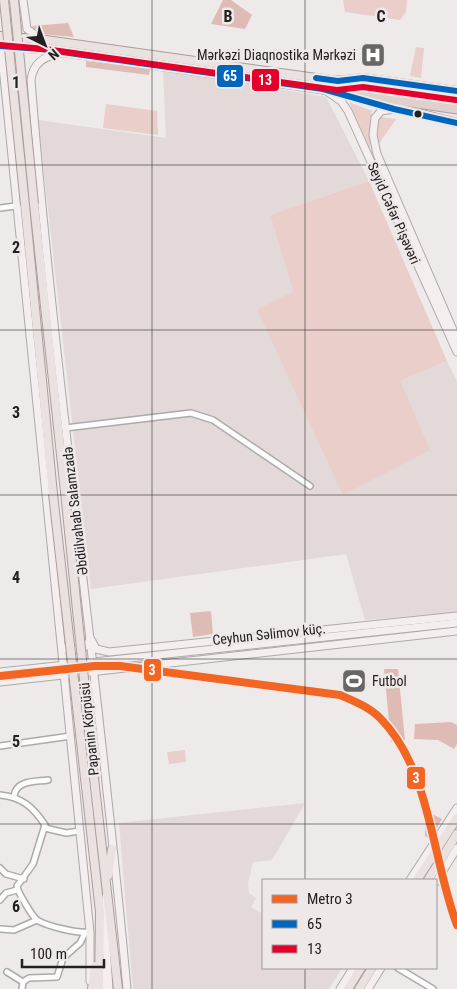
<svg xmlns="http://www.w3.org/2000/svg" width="457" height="989" font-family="'Roboto Condensed',sans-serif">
<rect width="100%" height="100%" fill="#edeae9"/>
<!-- built -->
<g fill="#e2d9d8">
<polygon points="163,70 326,97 369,181 270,215 293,291 257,309 400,381 447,361 457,381 457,612 365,620 346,554 91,589 38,120 166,138"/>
<polygon points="305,803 272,860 253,862 248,883 249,893 256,898 251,907 263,914 263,968 342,968 329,989 133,989 119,823"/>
</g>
<!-- green -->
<g fill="#e9ceca">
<polygon points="343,0 407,0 406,12 400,20 345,12"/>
<polygon points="416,47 424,48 421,78 410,76"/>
<polygon points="349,102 372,111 370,122 370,149"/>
<polygon points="106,104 157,111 158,135 103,128"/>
<polygon points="381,117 396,119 378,145 378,121"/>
<polygon points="369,181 447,361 400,381 430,450 343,495 257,309 293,291 270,215"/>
<polygon points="364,672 367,686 344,689 341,676"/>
<polygon points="185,750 186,762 169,764 167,752"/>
</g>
<!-- forest -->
<g fill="#dfbbb5">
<polygon points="223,0 231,0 252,15 245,29 211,24"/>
<polygon points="68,23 74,37 41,34 32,26"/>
<polygon points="86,61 150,69 149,75 86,67"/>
<polygon points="211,611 213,634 193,637 190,613"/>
<polygon points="384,669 398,669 405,740 391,742"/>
<polygon points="451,722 457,725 457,744 454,749 438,740 414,739 415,724"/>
<polygon points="426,811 442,819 430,839 425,836"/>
</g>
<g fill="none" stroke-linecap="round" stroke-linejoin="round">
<defs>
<g id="street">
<polyline points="0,208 16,206"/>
<polyline points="65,428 191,413 213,420 310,486"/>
<polyline points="0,746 71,736"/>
<path d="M0,795C22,797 33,807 45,825L33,864L17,886C17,891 32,916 37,920C46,926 79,934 90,932"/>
<path d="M14,796C16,780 35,782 48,780"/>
<polyline points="45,828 66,833 80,831"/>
<polyline points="0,868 6,874 24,879"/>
<polyline points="0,900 6,893 17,890"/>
<polyline points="0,929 14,930 37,920"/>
<polyline points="398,968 433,989"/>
<polyline points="7,972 23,982 22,989"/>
<polyline points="23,982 29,978 57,977 63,958 80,943 85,933"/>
</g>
<g id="secondary">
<polyline points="23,0 27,29 41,39"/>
<polyline points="0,37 90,932 90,981"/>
<path d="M61,53C44,56 33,63 31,80C55,384 100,686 127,989"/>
<polyline points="328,92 341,101 348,111 457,352"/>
<polyline points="394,109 381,111 375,118 373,135 377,154 457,339"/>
<polyline points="92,641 96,649 109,652 457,616"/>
<path d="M65,648C75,652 88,650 90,638"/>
<polyline points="0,672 457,623"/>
<polyline points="0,682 457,631"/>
<polyline points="410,880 457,808"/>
<polyline points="436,882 457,848"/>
<polyline points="106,897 104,917 109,989"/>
<polyline points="102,972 104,989"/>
<polyline points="340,989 353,968"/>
<polyline points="368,989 381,968"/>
</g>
<g id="primary">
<polyline points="0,36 46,40 338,81 363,78 457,91"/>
<polyline points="0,46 41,49 327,90"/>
<polyline points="350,96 457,123"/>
<polyline points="34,204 65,492"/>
<polyline points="25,205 53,494"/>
<polyline points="86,787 100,912 99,989"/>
<polyline points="95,787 118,989"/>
<polyline points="108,876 112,849"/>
<polyline points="417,880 457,818"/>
<polyline points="428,880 457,834"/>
<polyline points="92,989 95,966"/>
<polyline points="348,989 361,968"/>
<polyline points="359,989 372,968"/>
</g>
<g id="highway">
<polyline points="338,81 457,99"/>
<polyline points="323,89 457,109"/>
</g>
</defs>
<!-- street casing -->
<use href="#street" stroke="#acaaaa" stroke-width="8"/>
<!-- secondary casing -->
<use href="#secondary" stroke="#acaaaa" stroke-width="9"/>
<!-- primary casing -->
<use href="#primary" stroke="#ad9c9a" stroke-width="10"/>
<!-- highway casing -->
<use href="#highway" stroke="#ad9c9a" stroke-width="11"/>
<!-- street -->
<use href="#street" stroke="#fcfcfc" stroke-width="5"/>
<!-- secondary -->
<use href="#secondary" stroke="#f4efee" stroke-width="7"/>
<!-- primary -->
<use href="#primary" stroke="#eae2e0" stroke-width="8"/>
<!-- highway -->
<use href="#highway" stroke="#dfd0ce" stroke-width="9"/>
<defs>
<g id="primary-bridge">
<polyline points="4,0 25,205"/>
<polyline points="14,0 34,204"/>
<polyline points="65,492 95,787"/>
<polyline points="53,494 86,787"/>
</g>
</defs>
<!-- primary-bridge casing -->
<use href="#primary-bridge" stroke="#ad9c9a" stroke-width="10" stroke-linecap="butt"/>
<!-- primary-bridge -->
<use href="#primary-bridge" stroke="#eae2e0" stroke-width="8"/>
<defs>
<g id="bus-1">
<polyline points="0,46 41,49 323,89 394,109 457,123"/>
<polyline points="316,78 338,81 363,78 457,91"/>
</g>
<polyline id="bus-2" points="0,45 45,49 337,90 363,87 456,100"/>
</defs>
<!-- bus-1 casing -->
<use href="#bus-1" stroke="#eee9e8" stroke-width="10"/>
<!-- bus-2 casing -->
<use href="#bus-2" stroke="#eee9e8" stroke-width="10"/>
<!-- bus-1 -->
<use href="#bus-1" stroke="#0065bd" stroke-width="6"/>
<!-- bus-2 -->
<use href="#bus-2" stroke="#e4002b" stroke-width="6"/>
<defs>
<path id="metro-1" d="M0,676L95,666H120L340,695C354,701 369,707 380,718C431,769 432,860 457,925"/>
</defs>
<!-- metro-1 casing -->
<use href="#metro-1" stroke="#eee9e8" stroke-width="11"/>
<!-- metro-1 -->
<use href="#metro-1" stroke="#f26522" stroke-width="8"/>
</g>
<!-- grid -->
<path fill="none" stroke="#222020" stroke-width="1" stroke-opacity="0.55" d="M152,0V989M305,0V880M0,165H457M0,330H457M0,495H457M0,659H457M0,824H457M305,968V989"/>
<!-- icons -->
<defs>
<symbol id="hospital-square" viewBox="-11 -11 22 22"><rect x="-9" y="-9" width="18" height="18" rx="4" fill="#696766" stroke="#eee9e8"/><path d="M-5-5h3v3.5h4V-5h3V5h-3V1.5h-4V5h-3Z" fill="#fff"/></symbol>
<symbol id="stadium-square" viewBox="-11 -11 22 22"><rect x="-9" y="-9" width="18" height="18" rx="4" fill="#696766" stroke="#eee9e8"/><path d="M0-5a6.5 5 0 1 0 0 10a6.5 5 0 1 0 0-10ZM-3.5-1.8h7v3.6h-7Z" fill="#fff"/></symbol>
</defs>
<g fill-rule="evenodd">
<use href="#hospital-square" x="359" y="41" width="28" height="28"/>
<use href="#stadium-square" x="340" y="667" width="28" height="28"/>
</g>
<!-- markers -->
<circle fill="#222020" stroke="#eee9e8" stroke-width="2" cx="418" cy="114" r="4.5"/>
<g text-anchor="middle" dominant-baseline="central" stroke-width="5" stroke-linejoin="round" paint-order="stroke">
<!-- poi labels -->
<g font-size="14" fill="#222020" stroke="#eee9e8" text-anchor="end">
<text x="356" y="55">Mərkəzi Diaqnostika Mərkəzi</text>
<text x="372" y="681" text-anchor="start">Futbol</text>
</g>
<!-- street labels -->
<g font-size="14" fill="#222020" stroke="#eee9e8">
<text transform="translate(394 213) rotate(66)">Seyid Cəfər Pişəvəri</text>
<text transform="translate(75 511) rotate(-97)">Əbdülvahab Salamzadə</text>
<text transform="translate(269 634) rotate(-6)">Ceyhun Səlimov küç.</text>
<text transform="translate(89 729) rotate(-96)">Papanin Körpüsü</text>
</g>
</g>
<g font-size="16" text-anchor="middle" font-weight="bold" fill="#222020" stroke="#eee9e8" stroke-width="5" stroke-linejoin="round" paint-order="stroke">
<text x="228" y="22">B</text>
<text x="381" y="22">C</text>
<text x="16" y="88">1</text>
<text x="16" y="253">2</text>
<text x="16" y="418">3</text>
<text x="16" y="583">4</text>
<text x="16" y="747">5</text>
<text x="16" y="912">6</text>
</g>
<g stroke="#eee9e8" stroke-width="2">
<rect x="216" y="64" width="28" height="24" rx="5" fill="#0065bd"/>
<rect x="251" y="68" width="29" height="24" rx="5" fill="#e4002b"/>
<rect x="143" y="658" width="19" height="24" rx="5" fill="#f26522"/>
<rect x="406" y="766" width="20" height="24" rx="5" fill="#f26522"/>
</g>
<g font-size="14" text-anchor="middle" font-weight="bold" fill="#fff">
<text x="230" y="81">65</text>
<text x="265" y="85">13</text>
<text x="152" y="675">3</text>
<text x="416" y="783">3</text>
</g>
<!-- legend -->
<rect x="262" y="879" width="175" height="90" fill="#eee9e8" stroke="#9c9998"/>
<rect x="272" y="895" width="25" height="8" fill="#f26522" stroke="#9c9998"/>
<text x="307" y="904" font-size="15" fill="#222020">Metro 3</text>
<rect x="272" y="920" width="25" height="8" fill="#0065bd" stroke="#9c9998"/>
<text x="307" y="929" font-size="15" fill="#222020">65</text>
<rect x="272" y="945" width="25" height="8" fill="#e4002b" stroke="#9c9998"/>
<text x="307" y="954" font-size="15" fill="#222020">13</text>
<!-- north arrow -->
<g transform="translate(45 45) rotate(138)" stroke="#eee9e8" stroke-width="4" paint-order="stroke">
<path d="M0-4L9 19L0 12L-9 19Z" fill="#222020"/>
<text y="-8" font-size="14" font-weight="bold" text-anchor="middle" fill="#222020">N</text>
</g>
<!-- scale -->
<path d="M22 959v8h82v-8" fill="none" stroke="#222020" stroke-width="2.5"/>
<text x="30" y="959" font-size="15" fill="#222020" stroke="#eee9e8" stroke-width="4" paint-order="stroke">100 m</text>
</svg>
